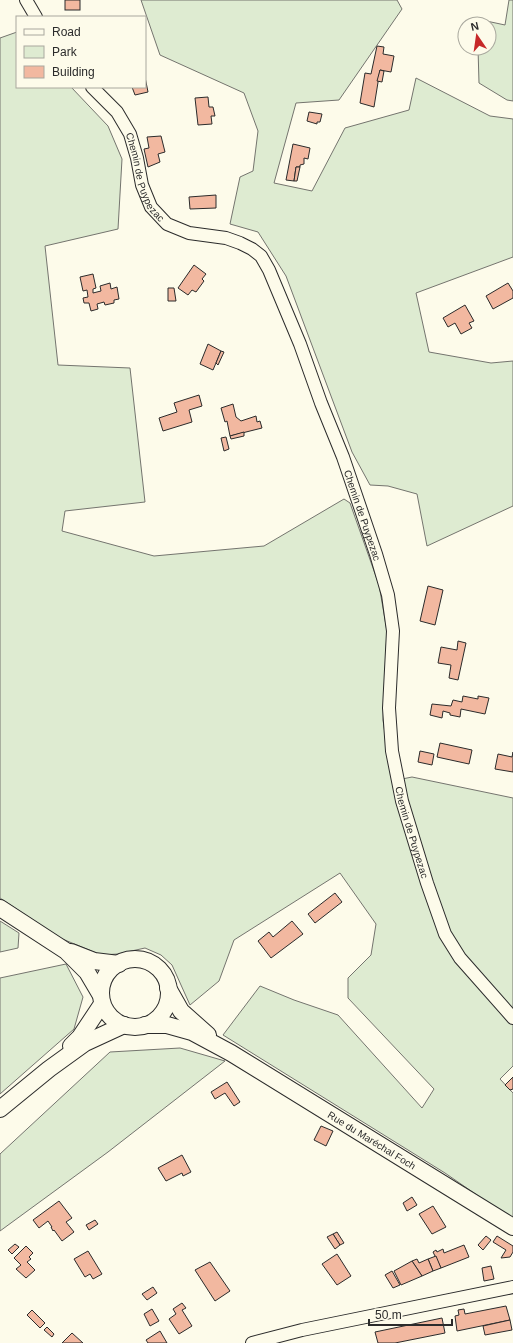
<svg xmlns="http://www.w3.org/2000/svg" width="513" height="1343" font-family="Arial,sans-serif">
<rect width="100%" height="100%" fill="#fdfbea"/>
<!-- green -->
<g fill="#deebd1" stroke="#74746e">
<polygon points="141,0 397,0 402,9 339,100 296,103 274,183 312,191 345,128 409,110 416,78 490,116 513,119 513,257 416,293 429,352 491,363 513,361 513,506 427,546 417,494 388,486 370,485 352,452 286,276 258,232 230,224 240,177 253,171 258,131 244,93 160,55"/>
<polygon points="509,0 513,0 513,101 507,100 479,83 478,48 489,48 489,24 477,24 477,19 505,25"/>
<polygon points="17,32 17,87 71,87 108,126 122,159 118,229 45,246 58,365 130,368 145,502 65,511 62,531 154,556 264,546 344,499 350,503 379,585 387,631 383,720 392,781 412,777 513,798 513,1066 500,1079 513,1093 513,1220 445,1173 223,1035 260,986 294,1000 338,1015 422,1108 434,1089 348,998 348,978 371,955 376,924 340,873 234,940 219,981 190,1005 172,965 161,955 145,948 118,954 101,955 60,938 0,898 0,38"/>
<polygon points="0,921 19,933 18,948 0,952"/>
<polygon points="66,964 83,997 74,1029 0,1094 0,978"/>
<polygon points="180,1048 225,1061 108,1152 0,1231 0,1154 110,1052"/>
</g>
<!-- building -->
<g fill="#f2b8a0" stroke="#2b2b2b">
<rect x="65" y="0" width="15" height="10"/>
<polygon points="377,46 384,47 383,54 394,56 391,72 380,70 374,107 360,103 365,73 371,74"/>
<polygon points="380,70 384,71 382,82 377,81"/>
<polygon points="145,77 148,92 135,95 132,87 145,87"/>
<polygon points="208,97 209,107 213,107 215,116 211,116 212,124 198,125 195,98"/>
<polygon points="309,112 322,114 320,122 317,122 317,124 307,121"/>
<polygon points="161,136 165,152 158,154 160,162 148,167 144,149 149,148 147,137"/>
<polygon points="293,144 310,148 308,159 304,158 304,164 300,165 300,167 296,167 294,181 286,180"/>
<polygon points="296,167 300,167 297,181 294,181"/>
<polygon points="216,195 216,208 190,209 189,197"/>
<polygon points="194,265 206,274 202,279 204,281 196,292 192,290 188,295 178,288"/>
<polygon points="93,274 96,288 93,289 93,293 101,291 100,286 110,283 111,289 117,287 119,299 114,300 114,303 105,305 104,302 97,304 98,309 91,311 89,303 84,303 83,298 88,297 87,290 83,291 80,277"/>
<polygon points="508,283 513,291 513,298 493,309 486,296"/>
<polygon points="168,288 174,288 176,301 168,301"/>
<polygon points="465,305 474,321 469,323 472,328 461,334 455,323 448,327 443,318"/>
<polygon points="208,344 221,351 213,370 200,364"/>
<polygon points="221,351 224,352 218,365 216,363"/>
<polygon points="199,395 202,406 189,410 192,422 163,431 159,418 177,412 174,403"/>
<polygon points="233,404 236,417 241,421 256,416 257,422 260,421 262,428 230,436 227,421 225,422 221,408"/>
<polygon points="244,432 244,436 231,439 230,436"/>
<polygon points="226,437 229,449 224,451 221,438"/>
<polygon points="428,586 443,590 435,625 420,621"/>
<polygon points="458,641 466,643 458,680 449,678 451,665 438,663 441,647 457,650"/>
<polygon points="463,696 478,699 478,696 489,698 485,714 461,709 460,717 450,715 450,713 443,711 442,718 430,715 432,704 451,706 453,700 462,702"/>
<polygon points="440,743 472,750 469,764 437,757"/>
<polygon points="420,751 434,754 432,765 418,762"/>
<polygon points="513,752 513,772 495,769 498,754 512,757"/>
<polygon points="335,893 342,902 315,923 308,914"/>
<polygon points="292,921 303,934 271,958 258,941 269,932 273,937"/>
<polygon points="513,1077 513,1089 510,1090 505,1085"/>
<polygon points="227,1082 240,1102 234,1106 225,1093 215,1099 211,1092"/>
<polygon points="321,1126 333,1131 326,1146 314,1140"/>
<polygon points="182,1155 191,1172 183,1176 182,1173 166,1181 158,1168"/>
<polygon points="412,1197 417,1205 407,1211 403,1203"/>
<polygon points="59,1201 72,1218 66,1222 74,1232 62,1241 54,1230 53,1231 51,1227 52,1227 48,1221 39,1228 33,1220"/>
<polygon points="433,1206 446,1227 432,1234 419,1214"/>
<polygon points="95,1220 98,1224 89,1230 86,1225"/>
<polygon points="337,1232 344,1243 340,1245 333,1234"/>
<polygon points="333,1234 340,1245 335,1249 327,1237"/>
<polygon points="486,1236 491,1240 483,1250 478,1245"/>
<polygon points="497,1236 513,1246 513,1252 510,1257 501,1258 506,1250 493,1242"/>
<polygon points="15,1244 19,1247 12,1254 8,1250"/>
<polygon points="464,1245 469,1257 441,1268 433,1252 436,1250 437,1252 443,1249 444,1253"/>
<polygon points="26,1246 33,1253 29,1257 31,1259 27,1262 35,1270 26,1278 16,1269 21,1265 14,1258"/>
<polygon points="88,1251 102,1274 93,1279 90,1274 85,1277 74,1259"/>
<polygon points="337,1254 351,1276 337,1285 322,1264"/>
<polygon points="436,1256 441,1268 433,1271 428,1259"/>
<polygon points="417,1259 419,1263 428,1259 433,1271 422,1276 412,1261"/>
<polygon points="412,1261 422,1276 401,1285 394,1271"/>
<polygon points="210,1262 230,1291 215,1301 195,1270"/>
<polygon points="491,1266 494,1279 484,1281 482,1268"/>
<polygon points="392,1271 400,1285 393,1288 385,1275"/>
<polygon points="153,1287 157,1293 147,1300 142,1294"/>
<polygon points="182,1303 186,1308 182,1310 192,1326 179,1334 169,1319 176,1314 173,1309"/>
<polygon points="506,1306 510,1320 457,1331 455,1316 459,1315 458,1310 464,1309 465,1314"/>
<polygon points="152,1309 159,1321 150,1326 144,1314"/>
<polygon points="32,1310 45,1323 40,1328 27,1315"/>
<polygon points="442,1318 445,1333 395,1343 378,1343 375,1332"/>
<polygon points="510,1320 512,1330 485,1335 483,1326"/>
<polygon points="47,1327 54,1334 52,1337 44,1330"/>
<polygon points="160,1331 167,1343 148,1343 146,1340"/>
<polygon points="72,1333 83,1343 62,1343"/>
</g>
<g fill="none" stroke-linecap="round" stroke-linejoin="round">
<defs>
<g id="minor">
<polyline points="26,0 36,17"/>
<path id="s1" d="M92,87L117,112L130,134L137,158L142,185L151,207L167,224L189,233L226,238L240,243L252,249L261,256L269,270L300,344L321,403L343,457L376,554L388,595L393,631L389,708L392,751L402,801L427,883L445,934L460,958L513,1018"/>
<polyline points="252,1343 302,1330 513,1287"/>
</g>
<g id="major">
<polyline points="0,908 66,951 87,972 100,994"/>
<polyline points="71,952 94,961 119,964"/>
<circle cx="135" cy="993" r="34"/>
<polyline points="168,988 181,1011 208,1035"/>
<path id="s2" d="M145,1025H167L192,1032L231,1053L513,1227"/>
<polyline points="71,1046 80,1037 102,1004"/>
<polyline points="0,1109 49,1069 85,1043 124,1025"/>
</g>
</defs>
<!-- minor casing -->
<use href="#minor" stroke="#2b2b2b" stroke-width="14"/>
<!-- major casing -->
<use href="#major" stroke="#2b2b2b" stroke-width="18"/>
<!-- minor -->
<use href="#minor" stroke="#fdfbea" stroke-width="12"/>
<!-- major -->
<use href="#major" stroke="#fdfbea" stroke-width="16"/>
</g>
<g text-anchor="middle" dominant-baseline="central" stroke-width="3" stroke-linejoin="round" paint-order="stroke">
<!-- street labels -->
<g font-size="10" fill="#2b2b2b" stroke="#fdfbea">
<text stroke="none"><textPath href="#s1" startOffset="107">Chemin de Puypezac</textPath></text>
<text stroke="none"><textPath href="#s1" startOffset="540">Chemin de Puypezac</textPath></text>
<text stroke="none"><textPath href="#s1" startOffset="864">Chemin de Puypezac</textPath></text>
<text stroke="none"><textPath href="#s2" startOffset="258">Rue du Maréchal Foch</textPath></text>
</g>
</g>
<!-- legend -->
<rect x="16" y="16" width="130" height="72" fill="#fdfbea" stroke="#a9a89e"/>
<rect x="24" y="29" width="20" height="6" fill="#fdfbea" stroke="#a9a89e"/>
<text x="52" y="36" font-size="12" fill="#2b2b2b">Road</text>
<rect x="24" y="46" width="20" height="12" fill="#deebd1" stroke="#a9a89e"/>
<text x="52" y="56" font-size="12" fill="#2b2b2b">Park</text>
<rect x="24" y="66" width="20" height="12" fill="#f2b8a0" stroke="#a9a89e"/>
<text x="52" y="76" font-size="12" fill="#2b2b2b">Building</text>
<!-- north arrow -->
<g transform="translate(477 36) rotate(347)"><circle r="19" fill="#fdfbea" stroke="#a9a89e"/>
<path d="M0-3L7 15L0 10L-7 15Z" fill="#c62828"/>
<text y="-6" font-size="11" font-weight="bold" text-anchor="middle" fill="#2b2b2b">N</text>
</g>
<!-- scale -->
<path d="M369 1319v6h83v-6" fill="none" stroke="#2b2b2b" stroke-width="2"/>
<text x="375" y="1319" font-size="12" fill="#2b2b2b" stroke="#fdfbea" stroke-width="3" paint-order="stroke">50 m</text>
</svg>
